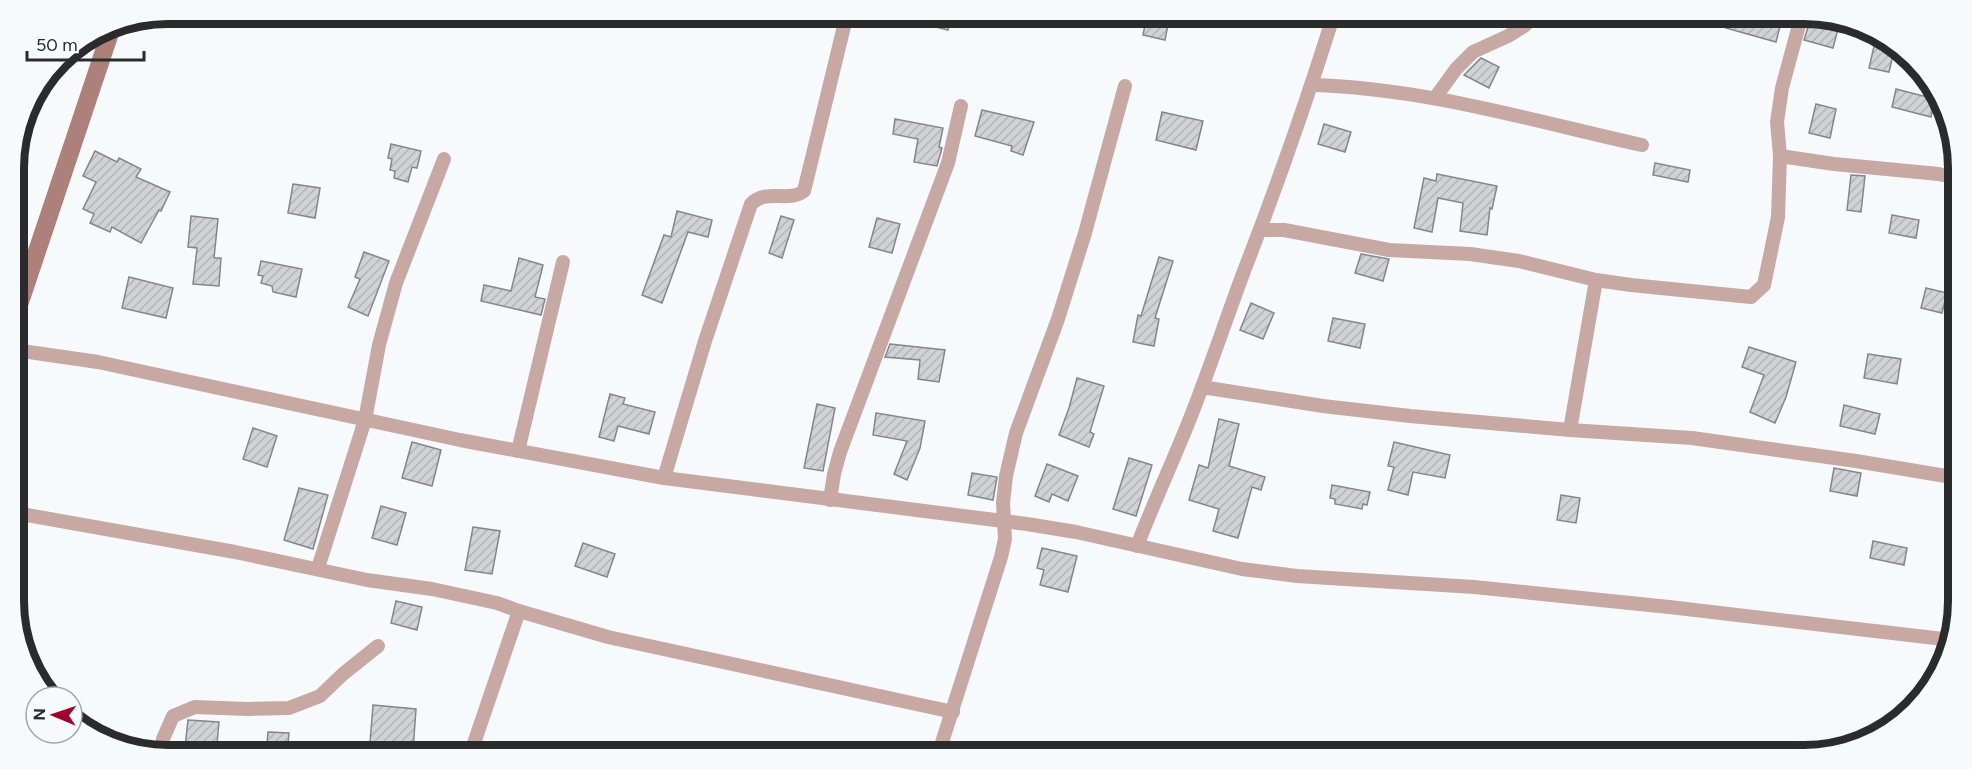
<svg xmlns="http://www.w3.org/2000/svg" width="1972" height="769" font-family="Figtree,sans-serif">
<defs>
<pattern id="building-hatch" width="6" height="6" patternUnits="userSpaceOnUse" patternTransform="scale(1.5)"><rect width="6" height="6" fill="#d0d2d5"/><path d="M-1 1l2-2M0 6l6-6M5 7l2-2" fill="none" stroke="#b3b4b7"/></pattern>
</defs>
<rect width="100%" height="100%" fill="#f7fafd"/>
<!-- building -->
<g fill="url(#building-hatch)" stroke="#848689" stroke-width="1.5">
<polygon points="901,14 952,14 948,30 900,18"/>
<polygon points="1115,14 1170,14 1165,40 1143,35 1145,25 1115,20"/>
<polygon points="1730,14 1766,14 1782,18 1776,42 1726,28"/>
<polygon points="1811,17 1839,25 1833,48 1804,40"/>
<polygon points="1875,42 1886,45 1894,51 1889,72 1869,68"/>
<polygon points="1481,58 1499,67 1489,88 1464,75"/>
<polygon points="1896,89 1935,99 1931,117 1892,107"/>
<polygon points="1816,104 1836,109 1830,138 1809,133"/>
<polygon points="982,110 1034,122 1023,155 1011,151 1012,146 975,136"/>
<polygon points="1162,112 1203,121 1196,150 1156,140"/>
<polygon points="895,119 943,128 939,147 942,148 937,166 914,162 918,139 893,134"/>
<polygon points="1324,124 1351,132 1345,152 1318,144"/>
<polygon points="391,144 421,151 417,168 412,167 408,182 394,178 395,171 390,170 392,159 388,158"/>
<polygon points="95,151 117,162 119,158 141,169 136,177 170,192 161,211 159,210 141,243 112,227 110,232 90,223 94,214 83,209 96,182 83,176"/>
<polygon points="1655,163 1690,170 1688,182 1653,175"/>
<polygon points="1437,174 1497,186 1492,209 1490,208 1487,235 1460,231 1463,203 1438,198 1432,232 1414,228 1424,178 1436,181"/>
<polygon points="1851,175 1865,176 1861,212 1847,210"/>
<polygon points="293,184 320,188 315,218 288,213"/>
<polygon points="677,211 712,220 708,237 688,232 662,303 642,295 664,235 671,237"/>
<polygon points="1892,215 1919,220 1916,238 1889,233"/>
<polygon points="191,216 218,219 214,258 221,258 219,286 193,284 197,248 188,247"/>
<polygon points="781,216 794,220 782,258 769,253"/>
<polygon points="877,218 900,224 892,253 869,247"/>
<polygon points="364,252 389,261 368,316 348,307 360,279 355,277"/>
<polygon points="1361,254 1389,259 1383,281 1355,273"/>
<polygon points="1159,257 1173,261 1155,318 1159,319 1154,346 1133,342 1138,315 1141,316"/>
<polygon points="519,258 543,265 535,297 545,299 541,315 481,301 484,285 511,291"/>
<polygon points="261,261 302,269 296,297 273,292 272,286 261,283 263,276 258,275"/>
<polygon points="129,277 173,288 166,318 122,308"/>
<polygon points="1926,288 1947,293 1942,313 1921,308"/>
<polygon points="1251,303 1274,313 1263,339 1240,330"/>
<polygon points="1333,318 1365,324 1360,348 1328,341"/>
<polygon points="890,344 945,350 939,382 918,379 920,360 885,357"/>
<polygon points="1749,347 1796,362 1786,397 1775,423 1750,412 1764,375 1742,367"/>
<polygon points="1868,354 1901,359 1897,384 1864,378"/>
<polygon points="1077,378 1104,386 1090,432 1094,434 1089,447 1059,435 1069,408"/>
<polygon points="610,394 625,398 623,404 655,412 649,434 618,426 614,441 599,437"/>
<polygon points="817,404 835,408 823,471 804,468"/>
<polygon points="1844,405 1880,414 1875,434 1840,426"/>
<polygon points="876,413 925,421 920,448 907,480 894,474 907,441 873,435"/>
<polygon points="1219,419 1239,424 1229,466 1265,477 1261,490 1252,487 1238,538 1213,531 1219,509 1189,500 1199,465 1208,468"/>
<polygon points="253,428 277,436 267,467 243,459"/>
<polygon points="412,442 441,450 432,486 402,478"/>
<polygon points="1394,442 1450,455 1445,478 1413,472 1408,495 1388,490 1394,467 1388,466"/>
<polygon points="1129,458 1152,465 1136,516 1113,509"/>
<polygon points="1047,464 1078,476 1068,501 1052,494 1049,502 1035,496"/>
<polygon points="1834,468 1861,473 1857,496 1830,491"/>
<polygon points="972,473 997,477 993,500 968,495"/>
<polygon points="1332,485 1370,492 1367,505 1363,504 1362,509 1335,504 1335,499 1330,498"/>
<polygon points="299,488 328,495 313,549 284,540"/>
<polygon points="1561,495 1580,498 1576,523 1557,520"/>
<polygon points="381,506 406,513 397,545 372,538"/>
<polygon points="473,527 500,531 492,574 465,570"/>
<polygon points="1873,541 1907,548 1904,565 1870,558"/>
<polygon points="583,543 615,554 607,577 575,566"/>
<polygon points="1042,548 1077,556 1068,592 1040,585 1044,570 1037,568"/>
<polygon points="396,601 422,607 417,630 391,623"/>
<polygon points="373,705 416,709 413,750 392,748 392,755 369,755"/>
<polygon points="188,720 219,722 216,755 194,755 195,748 185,747"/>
<polygon points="268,732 289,733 287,755 266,755"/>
</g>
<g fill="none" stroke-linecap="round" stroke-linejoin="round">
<!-- minor -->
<g stroke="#c8a8a3" stroke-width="14">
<path d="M1312,85C1425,88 1533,121 1642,145"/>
<polyline points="1435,98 1456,69 1473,52 1508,36 1524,26 1537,14"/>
<polyline points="1780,156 1834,164 1939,174 1957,178"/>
<polyline points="1261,230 1284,230 1389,250 1470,254 1519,261 1596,280 1631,285 1751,297 1764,285 1778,217 1780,156 1777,122 1782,88 1802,14"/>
<polyline points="15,350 98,362 460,440 664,478 1027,524 1076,532 1242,569 1297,576 1474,587 1669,607 1952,640"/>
<polyline points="1202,387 1323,406 1410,416 1570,430 1692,438 1856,461 1958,478"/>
<polyline points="1570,430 1596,280"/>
<polyline points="518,451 563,262"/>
<path d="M664,478L705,341L751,204C767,188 788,203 804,191L847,14"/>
<polyline points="830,500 834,474 840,452 948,163 961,106"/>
<polyline points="16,513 235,552 367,580 432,589 497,603 519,611 608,637 953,712"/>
<path d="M1137,546C1154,502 1174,459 1191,416C1210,368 1226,319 1244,271C1277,186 1307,100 1334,14"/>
<polyline points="318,568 365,420 379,345 396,283 444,159"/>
<polyline points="160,754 163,739 173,716 195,707 248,709 289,708 320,696 343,674 378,646"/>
<polyline points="470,755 519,611"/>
<polyline points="938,755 1001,557 1005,539 1003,503 1006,476 1016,433 1058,319 1085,233 1125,86"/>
</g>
<!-- secondary -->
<polyline stroke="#ae807a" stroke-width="18" points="15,317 113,24"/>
</g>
<!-- crop -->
<path d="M0 0H1972V769H0ZM168 24H1804A144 144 0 0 1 1948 168V601A144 144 0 0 1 1804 745H168A144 144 0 0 1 24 601V168A144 144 0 0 1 168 24Z" fill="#f7fafd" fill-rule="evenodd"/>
<path fill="none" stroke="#2a2b2c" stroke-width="8" d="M168 24H1804A144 144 0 0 1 1948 168V601A144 144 0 0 1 1804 745H168A144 144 0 0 1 24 601V168A144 144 0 0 1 168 24Z"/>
<!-- north arrow -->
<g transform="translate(54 715) rotate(272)"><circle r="28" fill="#f7fafd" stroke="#a5a7a9" stroke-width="1.5"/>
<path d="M0-4.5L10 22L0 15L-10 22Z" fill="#a1012f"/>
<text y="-9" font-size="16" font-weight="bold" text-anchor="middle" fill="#2a2b2c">N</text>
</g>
<!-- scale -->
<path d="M27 51v9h117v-9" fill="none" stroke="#2a2b2c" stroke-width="3"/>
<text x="36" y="51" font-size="18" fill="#2a2b2c" stroke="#f7fafd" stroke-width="4.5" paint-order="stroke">50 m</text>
</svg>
